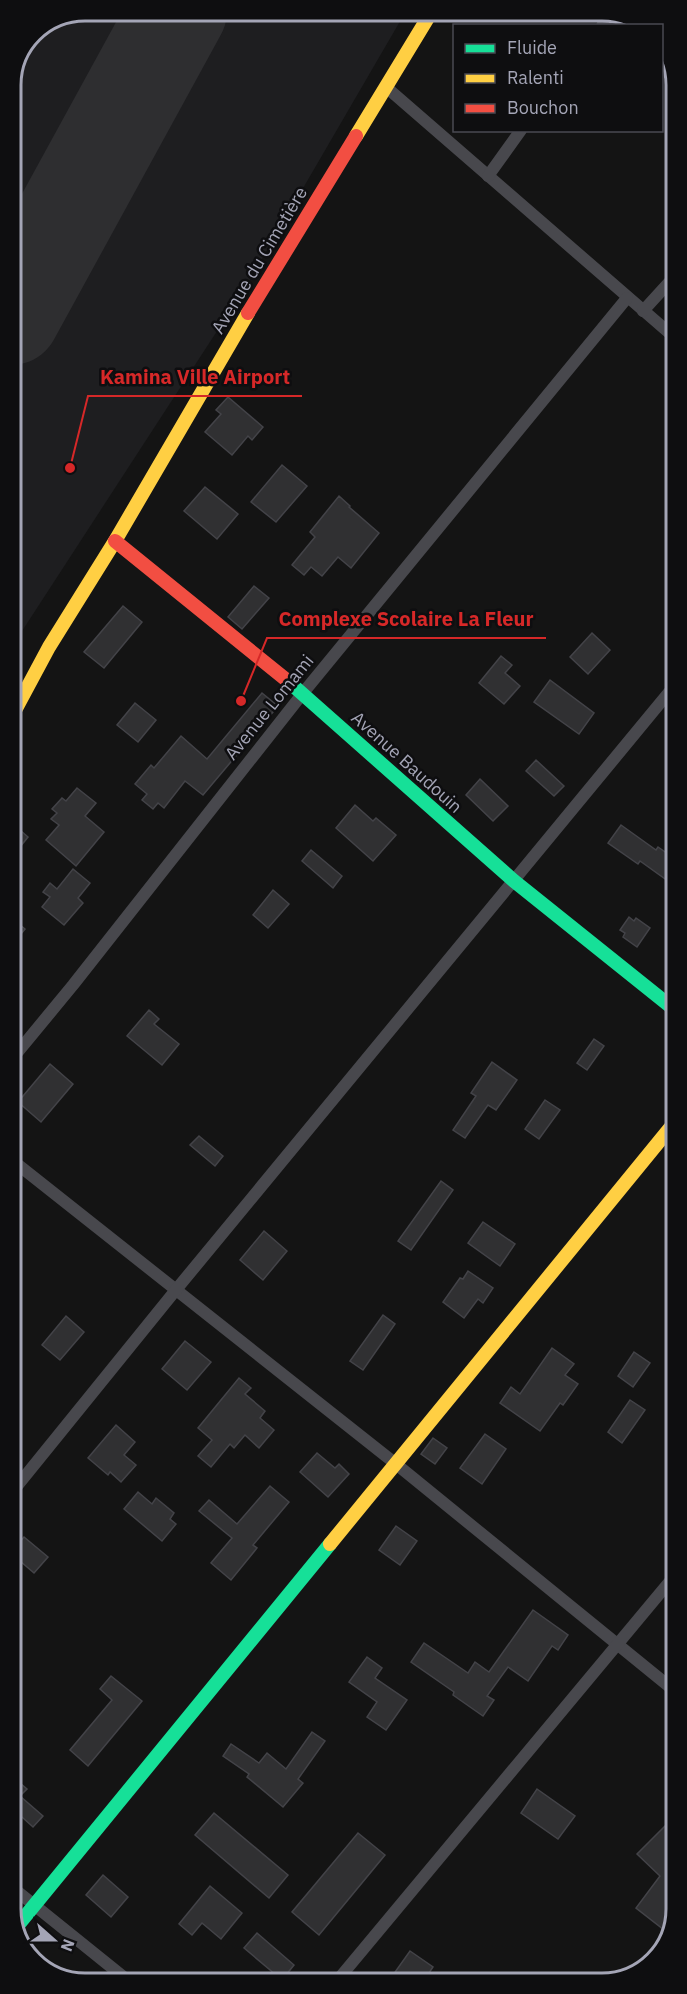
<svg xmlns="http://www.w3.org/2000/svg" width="687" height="1994" font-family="'IBM Plex Sans',sans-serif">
<rect width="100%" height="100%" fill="#141414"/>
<!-- built -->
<polygon fill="#1e1e20" points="86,11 406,11 245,288 11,648 11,81 33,32"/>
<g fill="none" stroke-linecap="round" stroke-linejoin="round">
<!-- runway -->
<polyline stroke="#2e2e30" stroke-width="98" points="11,316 178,11"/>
</g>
<!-- building -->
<g fill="#303032" stroke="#434348" stroke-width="1.5">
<polygon points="228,397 263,427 252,440 248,436 232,455 205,432 221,414 216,410"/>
<polygon points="282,465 307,486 276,522 251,502"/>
<polygon points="205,487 238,514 217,539 184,511"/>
<polygon points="339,496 350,506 349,507 379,533 351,568 338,557 322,576 311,567 304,575 292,565 315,537 310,532"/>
<polygon points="254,586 269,598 242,629 228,617"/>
<polygon points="123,606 142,622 104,668 84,652"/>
<polygon points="592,633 610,650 588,674 570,657"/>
<polygon points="501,656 512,665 505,673 520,686 504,704 479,683"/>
<polygon points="550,680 594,713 579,734 534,702"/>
<polygon points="262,693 278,706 203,795 185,781 164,808 158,803 153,809 142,800 147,794 135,784 151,765 154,768 181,736 207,759"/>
<polygon points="135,703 156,720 138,742 117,725"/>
<polygon points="536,760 564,786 554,796 526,771"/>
<polygon points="480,779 508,806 493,821 466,795"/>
<polygon points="77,788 96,803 85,816 104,832 76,866 46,840 59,825 51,819 57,813 52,809 62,798 66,801"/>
<polygon points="355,805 373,821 376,818 396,835 373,861 336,828"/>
<polygon points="12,823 28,837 12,857"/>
<polygon points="621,825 656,850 658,847 675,859 675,886 640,861 638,864 608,843"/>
<polygon points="311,850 342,876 333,888 302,861"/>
<polygon points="73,869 90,883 78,898 83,903 64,925 42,907 50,897 43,892 50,883 57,889"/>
<polygon points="273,890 289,904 268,928 253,915"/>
<polygon points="629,917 634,921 636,918 650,928 637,947 623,937 625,933 620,930"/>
<polygon points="12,918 25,929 12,945"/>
<polygon points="149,1010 159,1019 154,1024 179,1044 162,1065 127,1036"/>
<polygon points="594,1039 604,1046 587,1070 577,1063"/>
<polygon points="492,1062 517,1080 496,1110 488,1105 465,1138 453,1130 476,1096 471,1093"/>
<polygon points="50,1064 73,1084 41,1122 18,1102"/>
<polygon points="545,1100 560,1110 539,1139 525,1129"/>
<polygon points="199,1136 223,1156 215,1166 190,1145"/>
<polygon points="441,1181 453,1190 411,1250 398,1241"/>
<polygon points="483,1222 515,1244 500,1266 468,1243"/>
<polygon points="264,1231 287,1251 263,1280 240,1260"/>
<polygon points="468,1271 493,1288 483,1303 478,1299 464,1318 443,1302 460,1278 463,1279"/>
<polygon points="383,1315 395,1324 363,1370 350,1361"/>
<polygon points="66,1316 84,1332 60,1360 42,1345"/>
<polygon points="185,1341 211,1362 187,1390 162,1369"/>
<polygon points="552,1348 574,1364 565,1375 578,1384 563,1405 560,1403 540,1431 500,1403 511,1387 520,1394"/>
<polygon points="634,1352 650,1363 633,1387 618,1376"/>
<polygon points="239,1378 251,1388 245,1394 265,1411 260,1418 274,1430 259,1448 245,1435 234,1448 230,1444 211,1467 198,1456 212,1440 198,1428"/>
<polygon points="630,1400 645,1410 622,1443 608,1432"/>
<polygon points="116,1425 135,1442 124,1455 136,1465 121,1482 110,1472 108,1475 88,1458"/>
<polygon points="485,1434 506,1449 482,1484 460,1468"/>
<polygon points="433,1438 447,1448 435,1464 421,1454"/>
<polygon points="317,1453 335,1468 339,1464 349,1474 328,1497 300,1472"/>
<polygon points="270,1486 289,1502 253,1545 257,1548 231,1580 211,1563 232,1538 199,1511 209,1500 237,1524"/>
<polygon points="138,1492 152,1504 156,1498 174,1513 170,1519 176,1524 162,1541 124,1509"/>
<polygon points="396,1526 417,1541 400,1565 379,1550"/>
<polygon points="24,1537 48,1557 34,1573 13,1555 13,1550"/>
<polygon points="533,1610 568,1635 558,1650 552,1646 528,1681 508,1667 487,1696 494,1700 483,1716 453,1695 454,1692 411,1662 424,1643 468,1673 475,1662 489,1672"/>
<polygon points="367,1657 382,1668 375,1678 407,1700 386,1730 367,1717 377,1702 349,1682"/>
<polygon points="111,1676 142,1701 88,1766 70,1750 112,1700 100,1689"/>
<polygon points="312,1732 325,1741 298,1779 303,1783 283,1807 247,1777 249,1774 223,1756 231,1744 259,1763 267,1753 286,1769"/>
<polygon points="13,1777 27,1789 20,1796 43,1816 33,1827 13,1809"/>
<polygon points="537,1789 575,1816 558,1839 521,1813"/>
<polygon points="214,1813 288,1875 269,1898 195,1835"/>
<polygon points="676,1815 676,1842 667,1851 676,1860 676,1909 668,1933 636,1908 660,1876 637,1854"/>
<polygon points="358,1833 385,1855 319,1935 292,1912"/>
<polygon points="103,1875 128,1897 111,1917 86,1895"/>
<polygon points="210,1886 242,1913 221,1939 202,1923 192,1935 179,1924"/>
<polygon points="257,1933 294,1965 282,1980 244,1948"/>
<polygon points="410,1951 433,1967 423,1982 388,1982"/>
</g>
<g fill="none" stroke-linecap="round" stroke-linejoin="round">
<!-- street -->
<g stroke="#48484d" stroke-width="12">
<polyline points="602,26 612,13"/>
<polyline points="386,87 674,337"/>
<polyline points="488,176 521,130"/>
<polyline points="643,311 674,277"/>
<polyline points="12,1059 73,985 303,693 627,298"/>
<polyline points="12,1160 396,1464 676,1692"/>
<polyline points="13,1491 175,1291 675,685"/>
<polyline points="13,1888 131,1983"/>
<polyline points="336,1982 676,1574"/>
</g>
<!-- fast -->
<g stroke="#16e098" stroke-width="14">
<polyline points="289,682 514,881 675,1010"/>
<polyline points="14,1930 330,1544"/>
</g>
<!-- slow -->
<g stroke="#ffcf43" stroke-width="14">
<polyline points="356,136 432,11"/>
<polyline points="12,716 49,647 115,541 248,313"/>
<polyline points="330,1544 675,1122"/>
</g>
<!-- jam -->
<g stroke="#f24e42" stroke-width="14">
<polyline points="248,313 356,136"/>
<polyline points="115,541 289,682"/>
</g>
</g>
<g text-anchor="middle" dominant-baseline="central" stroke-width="5" stroke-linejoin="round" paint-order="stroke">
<!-- street labels -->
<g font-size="18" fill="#a4a5b6" stroke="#0e0e10">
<text transform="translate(259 260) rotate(-59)">Avenue du Cimetière</text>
<text transform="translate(269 707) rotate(-51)">Avenue Lomami</text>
<text transform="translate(407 762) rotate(42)">Avenue Baudouin</text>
</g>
</g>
<!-- crop -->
<path d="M0 0H687V1994H0ZM85 21H602A64 64 0 0 1 666 85V1909A64 64 0 0 1 602 1973H85A64 64 0 0 1 21 1909V85A64 64 0 0 1 85 21Z" fill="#0e0e10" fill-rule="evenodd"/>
<path fill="none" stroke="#a4a5b6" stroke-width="3" d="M85 21H602A64 64 0 0 1 666 85V1909A64 64 0 0 1 602 1973H85A64 64 0 0 1 21 1909V85A64 64 0 0 1 85 21Z"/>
<!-- callouts -->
<path fill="none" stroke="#d62828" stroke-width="2" d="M70 468L88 396H302M241 701L267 638H546"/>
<g fill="#d62828" stroke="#0e0e10" stroke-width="2">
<circle cx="70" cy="468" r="6"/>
<circle cx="241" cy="701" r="6"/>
</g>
<g font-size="20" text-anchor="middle" font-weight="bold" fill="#d62828" stroke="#0e0e10" stroke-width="5" stroke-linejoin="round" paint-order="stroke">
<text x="195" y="384">Kamina Ville Airport</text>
<text x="406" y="626">Complexe Scolaire La Fleur</text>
</g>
<!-- legend -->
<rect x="453" y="24" width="210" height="108" fill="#0e0e10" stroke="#4a4a52" stroke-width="1.5"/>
<rect x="465" y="44" width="30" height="9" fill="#16e098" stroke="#4a4a52" stroke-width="1.5"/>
<text x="507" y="54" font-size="18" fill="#a4a5b6">Fluide</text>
<rect x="465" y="74" width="30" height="9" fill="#ffcf43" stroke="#4a4a52" stroke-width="1.5"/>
<text x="507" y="84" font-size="18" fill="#a4a5b6">Ralenti</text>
<rect x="465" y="104" width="30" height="9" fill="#f24e42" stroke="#4a4a52" stroke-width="1.5"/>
<text x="507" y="114" font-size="18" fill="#a4a5b6">Bouchon</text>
<!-- north arrow -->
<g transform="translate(54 1940) rotate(111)" stroke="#0e0e10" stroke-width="4.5" paint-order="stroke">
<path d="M0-4.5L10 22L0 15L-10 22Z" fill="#a4a5b6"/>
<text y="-9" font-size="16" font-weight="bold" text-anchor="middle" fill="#a4a5b6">N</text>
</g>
</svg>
